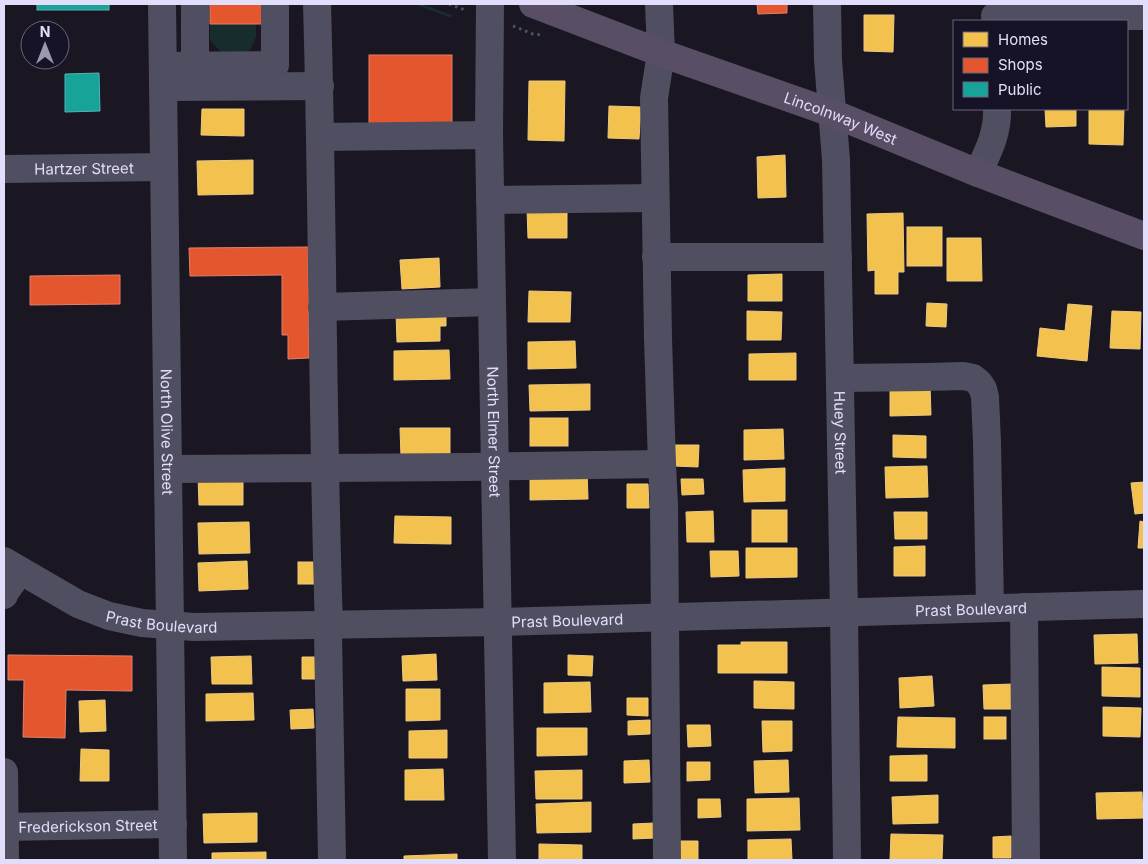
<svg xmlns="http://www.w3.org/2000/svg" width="1148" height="864" font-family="Inter,sans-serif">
<rect width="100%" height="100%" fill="#1a1722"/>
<!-- green -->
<g fill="#172c2d">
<polygon points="414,4 422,4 452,15 451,18"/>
<polygon points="210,24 256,24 256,37 250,50 236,55 222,53 210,40"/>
</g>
<!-- homes -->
<g fill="#f2c14e" stroke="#edc982">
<polygon points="864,15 894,15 893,52 864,51"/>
<polygon points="529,81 565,81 564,141 528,140"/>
<polygon points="609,106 641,107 639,139 608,138"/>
<polygon points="202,109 244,109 244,136 201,135"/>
<polygon points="1045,109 1076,109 1076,126 1046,127"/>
<polygon points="1089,109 1124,109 1123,145 1089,144"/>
<polygon points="785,155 786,197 758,198 757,157"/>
<polygon points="253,160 253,194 198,195 197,161"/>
<polygon points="567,208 567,238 528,238 527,209"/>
<polygon points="903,213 904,272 898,272 898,294 875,294 875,270 868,271 867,214"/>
<rect x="907" y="227" width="35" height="39"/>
<polygon points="947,238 981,238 982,281 947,281"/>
<polygon points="439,258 440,287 402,289 400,260"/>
<polygon points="782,274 782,301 748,301 748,275"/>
<polygon points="529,291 571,292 570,322 528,322"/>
<polygon points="927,303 947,304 946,327 926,326"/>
<polygon points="1068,304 1092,306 1087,361 1037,356 1040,328 1065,331"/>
<polygon points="747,311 782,312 781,340 747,340"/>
<polygon points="1112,311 1141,312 1140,349 1110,348"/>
<polygon points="446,312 446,326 440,326 440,341 397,342 396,313"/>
<polygon points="575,341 576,368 528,369 528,342"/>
<polygon points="449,350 450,379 394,380 394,351"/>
<polygon points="796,353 796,380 749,380 749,354"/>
<polygon points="590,384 590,410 530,411 529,385"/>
<polygon points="930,385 931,415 890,416 890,386"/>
<rect x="530" y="418" width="38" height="28"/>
<polygon points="400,428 450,428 450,457 401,457"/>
<polygon points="783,429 784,459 744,460 744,430"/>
<polygon points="893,435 926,436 926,458 893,457"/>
<polygon points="675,445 699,445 698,467 674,466"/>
<polygon points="927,466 928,497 886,498 885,467"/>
<polygon points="785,468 785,501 744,502 743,470"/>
<polygon points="587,471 588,499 530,500 530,472"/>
<polygon points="198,477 243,477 243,505 199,505"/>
<polygon points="681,479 703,479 704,494 682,495"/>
<polygon points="1144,482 1144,513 1135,514 1131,483"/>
<polygon points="627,484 648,484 649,508 627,508"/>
<rect x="752" y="510" width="35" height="32"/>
<polygon points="713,511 714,542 687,542 686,512"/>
<polygon points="894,512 927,512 927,539 895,539"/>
<polygon points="395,516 451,517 451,544 394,543"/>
<polygon points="1140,521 1144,522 1144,548 1138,548"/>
<polygon points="249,522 250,553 199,554 198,523"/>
<polygon points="925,546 925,576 894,576 894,547"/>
<polygon points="746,548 797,548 797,577 746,578"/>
<polygon points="710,551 738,551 739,576 711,577"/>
<polygon points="247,561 248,589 199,591 198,563"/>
<rect x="298" y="562" width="16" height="22"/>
<polygon points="1137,634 1138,663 1095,664 1094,635"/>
<polygon points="741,642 787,642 787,673 718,673 718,645 741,645"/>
<polygon points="436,654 437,680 403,681 402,656"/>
<polygon points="568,655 593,656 592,676 568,675"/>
<polygon points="251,656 252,684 212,684 211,657"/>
<polygon points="302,657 318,657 319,679 302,679"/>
<polygon points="1102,667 1140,668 1140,697 1102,696"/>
<polygon points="932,676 934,706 900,708 899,678"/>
<polygon points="754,681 794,682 794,709 754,708"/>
<polygon points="590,682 591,712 544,713 544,683"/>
<polygon points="1013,684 1013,709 984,709 983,685"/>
<polygon points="406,689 440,689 440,720 406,721"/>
<polygon points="253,693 254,720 206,721 206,694"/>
<polygon points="627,698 648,698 648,716 627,715"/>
<polygon points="105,700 106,731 80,732 79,701"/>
<polygon points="1103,707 1141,708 1140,737 1103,736"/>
<polygon points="313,709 314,728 291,729 290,710"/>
<polygon points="898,717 955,718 955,748 897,747"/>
<rect x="984" y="717" width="22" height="22"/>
<polygon points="650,720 650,734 628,735 628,721"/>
<polygon points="762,721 792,721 792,751 763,752"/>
<polygon points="687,725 710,725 711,746 688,747"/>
<polygon points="537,728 587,728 587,755 537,756"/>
<polygon points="447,730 447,758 409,758 409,731"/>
<polygon points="81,749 109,750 109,781 80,781"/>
<polygon points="927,755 927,781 890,781 890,756"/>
<polygon points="649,760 650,782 624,783 624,761"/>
<polygon points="788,760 789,792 755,793 754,761"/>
<polygon points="687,762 710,762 710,780 687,781"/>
<polygon points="443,769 444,800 405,800 405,770"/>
<polygon points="582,770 582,799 536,799 535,771"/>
<polygon points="1142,792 1143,818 1097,819 1096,793"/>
<polygon points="938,795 938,823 893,824 892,797"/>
<polygon points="799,798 800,830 747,831 747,799"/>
<polygon points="698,799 720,799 721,817 698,818"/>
<polygon points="591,802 591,832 537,833 536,804"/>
<polygon points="257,813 257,842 204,843 203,814"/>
<polygon points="654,823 655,838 633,839 633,824"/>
<polygon points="891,834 943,835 942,860 890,860"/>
<polygon points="1011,836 1011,858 993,858 993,837"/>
<polygon points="791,839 792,860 748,860 748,840"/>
<polygon points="671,841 698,841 698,860 672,860"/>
<polygon points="539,844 582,845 582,860 539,860"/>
<polygon points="266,852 266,860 212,860 212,853"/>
<polygon points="457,854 457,860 404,860 404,856"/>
</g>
<!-- shops -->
<g fill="#e4572e" stroke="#e37f6b">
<polygon points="210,4 263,4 265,24 210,24"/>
<polygon points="757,4 787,4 787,13 758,14"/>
<rect x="369" y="55" width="83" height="69"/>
<polygon points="308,247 309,358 288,359 288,335 282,335 282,275 190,276 189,248"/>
<polygon points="120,275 120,304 30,305 30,276"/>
<polygon points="8,655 132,656 132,691 66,690 65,738 23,737 24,680 8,680"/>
</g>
<!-- public -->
<g fill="#17a398" stroke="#54b4b5">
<rect x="37" y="4" width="72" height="6"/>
<polygon points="99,73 100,111 65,112 65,74"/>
</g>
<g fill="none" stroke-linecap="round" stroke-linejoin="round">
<!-- path -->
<g stroke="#4b5460" stroke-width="3" stroke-dasharray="2.5 4" stroke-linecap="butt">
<polyline points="449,4 465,10"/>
<polyline points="513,26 533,34 541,35"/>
</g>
<!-- minor -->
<g stroke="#504e61" stroke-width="28">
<path id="s1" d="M162,4L173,860"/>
<path d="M317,4C323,211 322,419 329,626L328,634L332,860"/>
<path id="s2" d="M490,4L489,135L502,860"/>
<polyline points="659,4 661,53 654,98 658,338 662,464 664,506 667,860"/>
<path id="s3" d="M827,4L828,60L836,160L844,613L847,860"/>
<polyline points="995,16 1144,16"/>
<polyline points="163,66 275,65 275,4"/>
<polyline points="195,66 195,4"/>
<polyline points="163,87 320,86"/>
<polyline points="320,137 489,135"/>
<path id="s4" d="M4,169L164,167"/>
<path d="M978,173C988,152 998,133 997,109"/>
<polyline points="490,200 655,198"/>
<polyline points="656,257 838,257"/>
<polyline points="322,307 492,302"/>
<polyline points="840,378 928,377 963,376 973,378 979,383 983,389 985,397 987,442 990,608"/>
<polyline points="168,469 467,467 662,464"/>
<path id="s5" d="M4,561L78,604L109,616L142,623L194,627L498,622L1144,604"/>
<polyline points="4,595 5,592 20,571"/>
<polyline points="1024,607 1026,860"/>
<polyline points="4,772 5,860"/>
<path id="s6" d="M4,827L173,824"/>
</g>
<!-- major -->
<path stroke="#584e65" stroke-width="28" id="s7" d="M533,4L661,53L832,113L978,173L1144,236"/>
</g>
<g text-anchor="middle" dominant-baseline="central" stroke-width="5" stroke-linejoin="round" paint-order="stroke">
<!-- street labels -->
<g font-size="15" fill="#e2ddfa" stroke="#171326">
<text stroke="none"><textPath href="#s7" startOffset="328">Lincolnway West</textPath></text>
<text stroke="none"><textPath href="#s4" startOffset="80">Hartzer Street</textPath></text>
<text stroke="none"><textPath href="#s1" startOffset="428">North Olive Street</textPath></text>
<text stroke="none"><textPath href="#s2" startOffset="428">North Elmer Street</textPath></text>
<text stroke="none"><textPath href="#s3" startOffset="429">Huey Street</textPath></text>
<text stroke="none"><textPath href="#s5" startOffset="982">Prast Boulevard</textPath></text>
<text stroke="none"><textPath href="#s5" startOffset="172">Prast Boulevard</textPath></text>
<text stroke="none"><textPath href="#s5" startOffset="578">Prast Boulevard</textPath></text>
<text stroke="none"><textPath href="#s6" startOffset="84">Frederickson Street</textPath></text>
</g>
</g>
<!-- border -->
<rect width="1148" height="864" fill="none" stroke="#e2ddfa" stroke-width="10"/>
<!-- legend -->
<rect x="953" y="20" width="175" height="90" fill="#171326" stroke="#68647b"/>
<rect x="963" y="32" width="25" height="15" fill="#f2c14e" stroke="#68647b"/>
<text x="998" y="45" font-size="15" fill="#e2ddfa">Homes</text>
<rect x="963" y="58" width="25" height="15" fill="#e4572e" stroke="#68647b"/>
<text x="998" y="70" font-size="15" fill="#e2ddfa">Shops</text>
<rect x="963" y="82" width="25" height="15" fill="#17a398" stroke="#68647b"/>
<text x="998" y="95" font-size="15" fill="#e2ddfa">Public</text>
<!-- north arrow -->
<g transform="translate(45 45)"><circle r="24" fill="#171326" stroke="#68647b"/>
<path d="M0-4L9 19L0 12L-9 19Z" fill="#9c98ae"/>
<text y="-8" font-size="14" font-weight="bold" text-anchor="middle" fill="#e2ddfa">N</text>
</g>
</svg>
